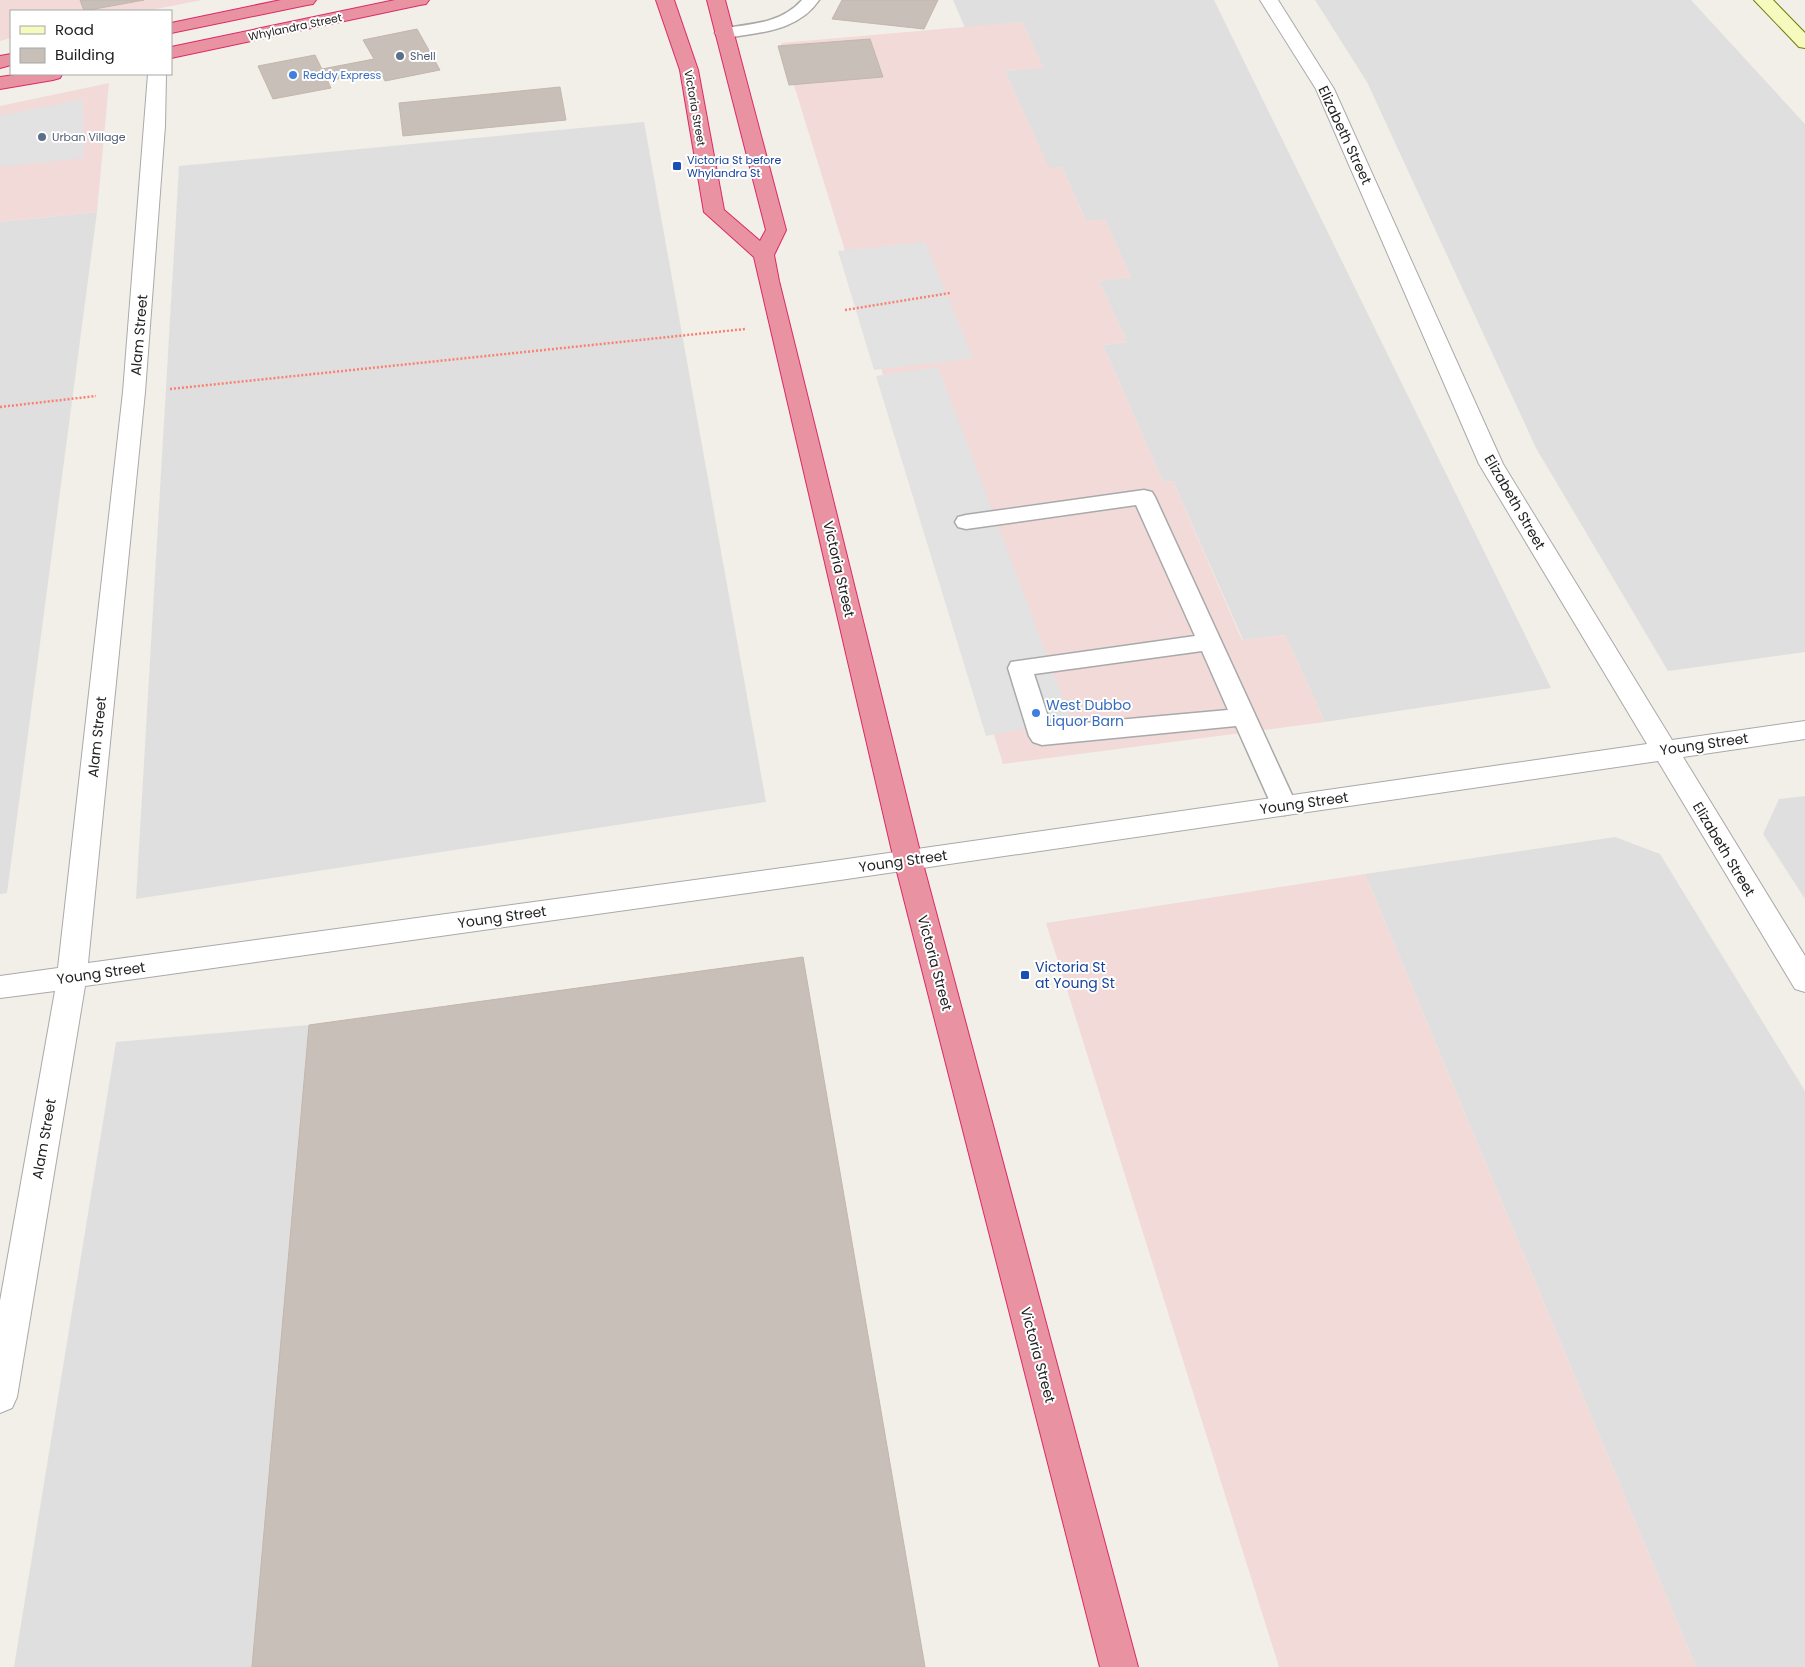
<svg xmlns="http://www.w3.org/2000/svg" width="1805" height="1667" font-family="Poppins,sans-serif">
<rect width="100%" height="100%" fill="#f2efe9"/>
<!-- residential -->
<g fill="#e0dfdf">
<polygon points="953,0 1214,0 1551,688 1325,722 1285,635 1243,640 1173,481 1163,482 1103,345 1127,342 1099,281 1131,277 1105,220 1086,221 1062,167 1049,169 1005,71 1043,67 1022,22 965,28"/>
<polygon points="1315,0 1691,0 1805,124 1805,652 1668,671 1536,448 1367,82"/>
<polygon points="644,122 766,802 136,899 179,166"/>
<polygon points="97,212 7,893 0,894 0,222"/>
<polygon points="1805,796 1805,899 1763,834 1779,799"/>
<polygon points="1615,837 1660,854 1805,1091 1805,1667 1696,1667 1365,874"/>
<polygon points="309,1025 252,1667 14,1667 116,1042"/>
</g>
<!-- commercial -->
<g fill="#f2dad9">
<polygon points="0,0 202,0 146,11 11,11 11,38 0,41"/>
<polygon points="1022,22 1044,68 1005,71 1049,168 1062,167 1086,221 1105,219 1131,277 1099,281 1127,342 1103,345 1163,482 1173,481 1242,640 1285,635 1325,722 1003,764 781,43"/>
<polygon points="109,83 97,212 0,222 0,106"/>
<polygon points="1365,874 1696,1667 1279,1667 1046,923"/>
</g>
<!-- parking -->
<g fill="#e2e2e2">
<polygon points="83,99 83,158 0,167 0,116"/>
<polygon points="925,242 973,358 874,370 838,251"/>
<polygon points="938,367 1071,719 986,736 876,376"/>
</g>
<!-- building -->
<g fill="#c7bfb8" stroke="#c4b6ab">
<polygon points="80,0 144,0 84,11"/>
<polygon points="842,0 938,0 924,29 832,19"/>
<polygon points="417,29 440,70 385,81 380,71 327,81 322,69 374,59 363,40"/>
<polygon points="870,39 883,77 789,85 778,46"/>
<polygon points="315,55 331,88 273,99 258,66"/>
<polygon points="560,87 566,120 403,136 399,103"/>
<polygon points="803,957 925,1667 252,1667 309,1025"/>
</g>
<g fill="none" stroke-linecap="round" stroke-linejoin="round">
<defs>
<g id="lane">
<path d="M802,0H819C802,25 774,31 745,35C736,36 727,39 718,37L715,33L718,29L724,28C752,24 782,23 802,0Z"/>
<path d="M1144,490L1152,492L1155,497L1297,806L1293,813L1284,815L1275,813L1236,726L1042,745L1033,742L1029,736L1008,668L1011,662L1195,636L1136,505L966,529L958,527L955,522L958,517L966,515ZM1202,651L1228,710L1051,726L1034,674Z"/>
</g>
<polygon id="street" points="1260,0 1278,0 1334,89 1503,464 1672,740 1805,721 1805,739 1683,757 1805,956 1805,992 1795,989 1658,761 840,880 85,986 17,1397 12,1408 0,1413 0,1301 55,991 0,998 0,976 58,968 123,392 148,74 166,74 165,126 145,392 88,963 840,860 1647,744 1479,464 1316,89"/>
<polygon id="secondary" points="1754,0 1773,0 1805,33 1805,48 1799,47"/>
<g id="highway">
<polygon points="281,0 316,0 313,4 307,5 171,33 171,23"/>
<polygon points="395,0 429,0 426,4 420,5 171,58 171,47"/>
<polygon points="656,0 674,0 698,70 724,210 760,241 766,230 707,0 725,0 786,230 774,255 779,281 922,860 1138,1667 1100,1667 894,860 754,257 704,212 680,70"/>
<polygon points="11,54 11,65 0,68 0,56"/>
<polygon points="22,74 62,74 60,78 53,80 0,89 0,77"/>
</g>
</defs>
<!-- lane casing -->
<use href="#lane" stroke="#a9a9a9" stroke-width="3"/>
<!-- street casing -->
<use href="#street" stroke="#a9a9a9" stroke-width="2"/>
<!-- secondary casing -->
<use href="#secondary" stroke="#707d05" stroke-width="2"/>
<!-- highway casing -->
<use href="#highway" stroke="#dc2a67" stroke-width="2"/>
<!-- path -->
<g stroke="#fa8072" stroke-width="2.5" stroke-dasharray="2 2" stroke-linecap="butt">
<polyline points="845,310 950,293"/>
<polyline points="170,389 745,329"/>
<polyline points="0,407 96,396"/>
</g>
<!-- lane -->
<use href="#lane" fill="#fff" fill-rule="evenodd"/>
<!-- street -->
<use href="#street" fill="#fff" fill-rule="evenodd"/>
<!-- secondary -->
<use href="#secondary" fill="#f7fabf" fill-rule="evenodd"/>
<!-- highway -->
<use href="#highway" fill="#e892a2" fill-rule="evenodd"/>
</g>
<!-- markers -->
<g fill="#5c6f8a" stroke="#fff" stroke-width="2">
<circle cx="400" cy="56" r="5"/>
<circle cx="42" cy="137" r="5"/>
</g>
<g fill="#3f7fe0" stroke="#fff" stroke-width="2">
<circle cx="293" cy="75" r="5"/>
<circle cx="1036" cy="713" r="5"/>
</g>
<g fill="#1a4fb4" stroke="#fff" stroke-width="2">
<rect x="672" y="161" width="10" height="10" rx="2.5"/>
<rect x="1020" y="970" width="10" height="10" rx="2.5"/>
</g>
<g text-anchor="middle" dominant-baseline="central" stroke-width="4" stroke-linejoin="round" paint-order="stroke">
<!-- far-street labels -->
<g font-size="11" fill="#222" stroke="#fff">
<text transform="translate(295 27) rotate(-12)">Whylandra Street</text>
<text transform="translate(695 108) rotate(80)">Victoria Street</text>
</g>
<!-- far-service labels -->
<g font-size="11" fill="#4e5e75" stroke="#fff" text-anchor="start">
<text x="410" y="56">Shell</text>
<text x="52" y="137">Urban Village</text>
</g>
<!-- far-shop labels -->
<g font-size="11" fill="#366cbe" stroke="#fff" text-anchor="start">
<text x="303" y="75">Reddy Express</text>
</g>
<!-- far-transit labels -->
<g font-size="11" fill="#164399" stroke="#fff" text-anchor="start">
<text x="687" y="160">Victoria St before<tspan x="687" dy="13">Whylandra St</tspan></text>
</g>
<!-- street labels -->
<g font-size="14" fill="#222" stroke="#fff">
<text transform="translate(1345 135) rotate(65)">Elizabeth Street</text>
<text transform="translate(139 335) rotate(-85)">Alam Street</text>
<text transform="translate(1515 502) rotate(60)">Elizabeth Street</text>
<text transform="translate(839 569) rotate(77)">Victoria Street</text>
<text transform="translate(97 737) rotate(-84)">Alam Street</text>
<text transform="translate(1704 744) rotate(-8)">Young Street</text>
<text transform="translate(1304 803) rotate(-8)">Young Street</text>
<text transform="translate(1724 849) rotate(59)">Elizabeth Street</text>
<text transform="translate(903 861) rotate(-8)">Young Street</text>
<text transform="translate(502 917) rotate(-8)">Young Street</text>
<text transform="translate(935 963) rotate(75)">Victoria Street</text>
<text transform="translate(101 973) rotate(-8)">Young Street</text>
<text transform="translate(44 1139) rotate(-80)">Alam Street</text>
<text transform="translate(1038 1355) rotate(75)">Victoria Street</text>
</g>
<!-- shop labels -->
<g font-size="14" fill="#366cbe" stroke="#fff" text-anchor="start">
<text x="1046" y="705">West Dubbo<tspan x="1046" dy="16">Liquor Barn</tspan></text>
</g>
<!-- transit labels -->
<g font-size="14" fill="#164399" stroke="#fff" text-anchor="start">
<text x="1035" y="967">Victoria St<tspan x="1035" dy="16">at Young St</tspan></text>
</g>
</g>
<!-- legend -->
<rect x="10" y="10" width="162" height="65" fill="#ffffff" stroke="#a7a7a7"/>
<rect x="20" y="26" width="25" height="8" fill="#f7fabf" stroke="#a7a7a7"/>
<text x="55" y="35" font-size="15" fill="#222222">Road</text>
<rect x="20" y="48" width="25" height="15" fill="#c7bfb8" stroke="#a7a7a7"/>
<text x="55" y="60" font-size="15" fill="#222222">Building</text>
</svg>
